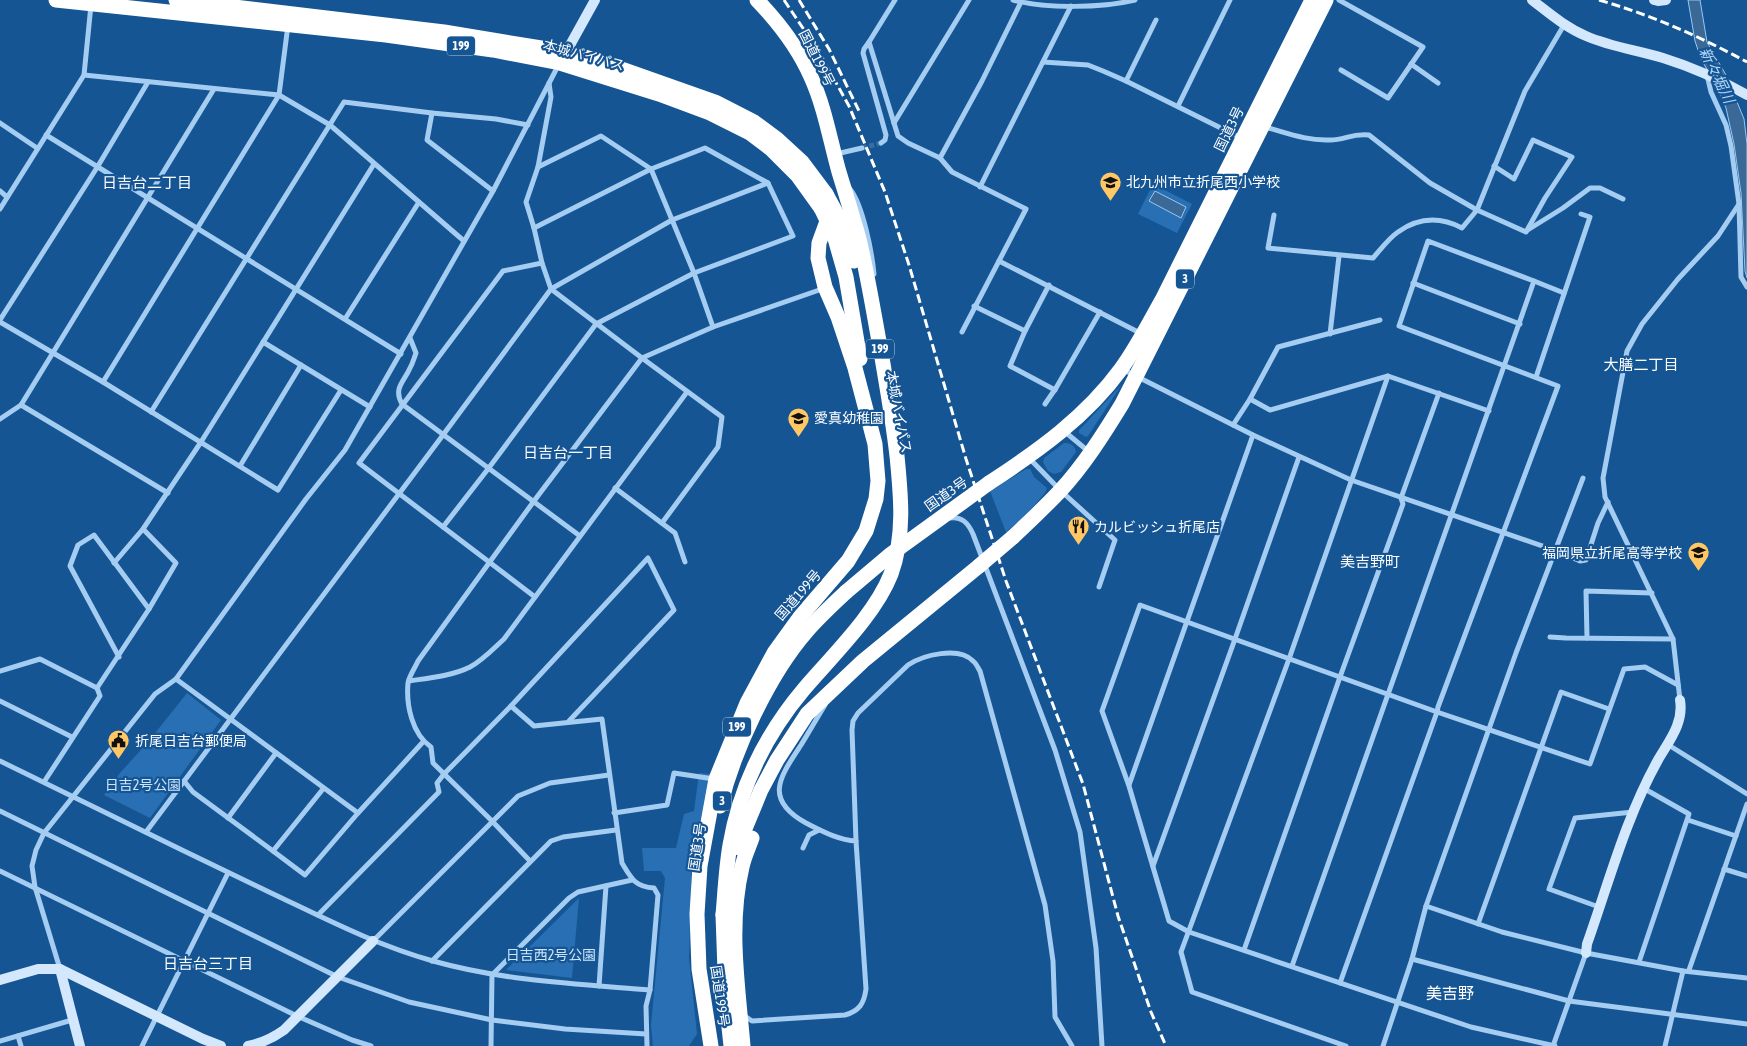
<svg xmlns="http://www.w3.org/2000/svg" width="1747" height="1046" font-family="'Asap Condensed','Noto Sans JP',sans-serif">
<rect width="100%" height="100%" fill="#155594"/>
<!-- green -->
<g fill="#2870b3">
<polygon points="1153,184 1192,204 1177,233 1138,214"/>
<polygon points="1122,384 1088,436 1086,437 1079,433 1079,430 1085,424"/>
<path d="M1064,443C1070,443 1075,445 1076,452L1061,472L1054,474L1048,471L1043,462L1044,458Z"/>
<polygon points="1026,469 1030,469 1034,477 1047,488 1045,493 1024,517 1006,532 990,491"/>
<polygon points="187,693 221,720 150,818 104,795 120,773 148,742"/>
<polygon points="699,773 711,774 692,857 689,958 697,1034 689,1046 653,1046 651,1025 665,878 661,871 644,871 642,848 676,848 684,814 694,811"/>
<polygon points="579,898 572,978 506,970"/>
</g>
<!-- water -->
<g fill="#3b6997" stroke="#97c8f4">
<polygon points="1688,0 1700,0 1707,42 1726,75 1744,119 1747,144 1747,278 1745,271 1741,193 1734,144 1726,108 1717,87 1701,59 1695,41"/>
<polygon points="1155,191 1186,207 1181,218 1149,201"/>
</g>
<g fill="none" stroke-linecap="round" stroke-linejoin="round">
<!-- street-tunnel -->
<polyline stroke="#386ea4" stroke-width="5" stroke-dasharray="5 2.5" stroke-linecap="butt" points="862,148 881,143"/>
<!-- street -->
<g stroke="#a5ccf1" stroke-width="5">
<polyline points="895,0 869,42 898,136 908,143 940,158 952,172 1026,209 962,332"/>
<path d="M1013,0C1046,9 1102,8 1135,0"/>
<polyline points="1339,0 1423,47 1388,98 1341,70"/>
<polyline points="869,42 864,49 863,53 886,135 885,140 881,143"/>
<polyline points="1043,62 1088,65 1103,71 1126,81 1241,138"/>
<polyline points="1411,64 1438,83"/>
<polyline points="84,75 279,95 330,125 464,241"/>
<polyline points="1707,75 1711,92 1726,125 1731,146 1739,204 1741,277 1747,287"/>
<polyline points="1126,81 1156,20"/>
<polyline points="549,83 551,97 538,167 526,202 534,228 542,263 551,289 642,358 722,417 718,447 662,523"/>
<polyline points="1178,106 1230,0"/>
<polyline points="432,113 427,140 493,191"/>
<polyline points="0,123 37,148"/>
<polyline points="894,123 969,0"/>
<path d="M1265,127C1287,133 1307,141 1330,140C1345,140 1352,133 1369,135L1430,183L1477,210L1526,232L1545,198L1572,157L1533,140L1514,179L1494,166"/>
<polyline points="46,135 401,354"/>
<polyline points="836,154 862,148"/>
<polyline points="940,158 982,81 1021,2"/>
<polyline points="538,167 601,136 651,169 694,273 713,327"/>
<polyline points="980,187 1071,6"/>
<path d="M850,189C863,205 872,253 874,274"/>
<polyline points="0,191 7,197"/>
<polyline points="0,209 84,75 91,5"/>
<path d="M1274,215L1268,248L1373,258C1381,249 1389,238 1398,232C1419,217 1441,217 1462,228L1477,210L1525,91L1564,25"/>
<polyline points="1526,231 1563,208 1590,188 1600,188 1623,199"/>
<polyline points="999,261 1142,334"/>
<polyline points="1534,281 1564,293"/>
<polyline points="1413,283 1520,324"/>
<polyline points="1049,285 1025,331 1010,366 1055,390"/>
<polyline points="974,306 1025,331"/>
<polyline points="345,319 419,202"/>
<polyline points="0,320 98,166 148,82"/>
<polyline points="0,322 103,382 278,490 341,390"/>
<polyline points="1330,334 1339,256"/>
<path d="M410,338L416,353C414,358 413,363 410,368C404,382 393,388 402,404L580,536"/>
<polyline points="263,342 370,407"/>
<polyline points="1122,369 1253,435 1351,480 1557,551 1580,561 1586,560 1598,523 1608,502"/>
<polyline points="1536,377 1590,217 1581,214"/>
<polyline points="103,382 279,95 288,25"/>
<polyline points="1250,399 1270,410 1388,376 1489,411"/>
<polyline points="1045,404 1056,388 1100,312"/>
<polyline points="21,405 168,493"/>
<polyline points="151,412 344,102 432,113 496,119 528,125"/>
<polyline points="0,419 21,405 214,89"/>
<polyline points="1233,425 1250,399 1278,347 1380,320"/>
<polyline points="1064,431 1088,451"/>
<polyline points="1029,458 1061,491 1115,540 1099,587"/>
<polyline points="240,466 301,365"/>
<polyline points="615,488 675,533 685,562"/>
<path d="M949,518C962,516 968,523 973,534L1055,750L1080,832L1096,948L1102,1046"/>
<polyline points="443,527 488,469 596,324 694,273 793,236 768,183 705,148 651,169 534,228"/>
<polyline points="114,563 143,529 201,442 374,164"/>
<polyline points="535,597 359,463 503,271 542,263"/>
<polyline points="1550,637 1566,638 1673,639"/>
<polyline points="1587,638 1586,591 1652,593"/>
<polyline points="119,657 70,566 78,545 94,535 149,609"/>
<polyline points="0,671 40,659 97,688 100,696 44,782"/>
<polyline points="176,679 358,813"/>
<path d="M409,681C429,678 452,676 470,667C483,660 493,649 504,639L687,392"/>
<polyline points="97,688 149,609 176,563 143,529"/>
<polyline points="1680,700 1673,639 1605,497 1603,478 1627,351 1642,324 1678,279 1718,236 1739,204"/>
<polyline points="0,701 72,737"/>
<path d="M511,706L534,726L602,719L622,863C631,878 635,887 654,888L658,895L650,990L646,1006L647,1046"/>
<polyline points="1667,744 1747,794"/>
<path d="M0,761C89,805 179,849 269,892C322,917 375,945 433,961C504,981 577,984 650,990"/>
<polyline points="184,781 193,792 273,851 323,789"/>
<polyline points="1129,785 1253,435"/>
<polyline points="0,811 338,977 409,1002 492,1020 565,1029 646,1034"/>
<polyline points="614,813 667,805 674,773 714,779"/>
<polyline points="228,818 276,753"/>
<polyline points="1688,820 1736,836"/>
<polyline points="146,832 443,435 551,289 672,220 768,183"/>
<path d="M856,841L852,730L853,721L858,713L908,665C923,655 959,646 973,661C976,663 978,668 980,671L1045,905L1053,961L1055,1017L1072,1046"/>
<polyline points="803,848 809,835 819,830"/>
<polyline points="273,851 305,875 358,813 423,742"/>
<path d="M530,861L492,821L433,763L431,747C412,734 406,705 408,683C409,676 415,668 418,661L534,501L642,358L713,327L825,288"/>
<polyline points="1153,866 1235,639 1299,457"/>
<polyline points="1724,869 1747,876"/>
<polyline points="0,871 297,1016 352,1040 371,1046"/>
<polyline points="1426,906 1502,932 1586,953 1683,971 1747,978"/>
<polyline points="1599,907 1549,889 1575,818 1633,812"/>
<polyline points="318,915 439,792 437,783 444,774 511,706 648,558 674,610 569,721"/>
<polyline points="1478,924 1561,692 1609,709"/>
<polyline points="373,941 518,796 550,783 609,775"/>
<polyline points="1244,950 1340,677 1403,504 1401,498 1439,393"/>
<polyline points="1412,959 1569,1001 1747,1024"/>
<polyline points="432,961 551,841 563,837 616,830"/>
<polyline points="1639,962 1689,814 1643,788"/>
<polyline points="1292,966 1504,366 1534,281 1428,241 1399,326 1558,386 1438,707 1437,712 1340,983"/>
<polyline points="60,969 35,887 32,866 36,850 44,833 155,694 176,679 306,499 345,450 493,191 559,64"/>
<polyline points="1689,970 1747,804"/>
<polyline points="599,986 606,886"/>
<path d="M743,1015L752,1021L845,1015C859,1011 864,1004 866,989L856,841C838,840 822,831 806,823C763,799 780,777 801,745C809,732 817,718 825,705"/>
<polyline points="18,1036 21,1046"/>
<polyline points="0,1041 72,1020"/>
<polyline points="142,1046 228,873"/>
<polyline points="491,1046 492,975 569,898 578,892 632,880"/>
<polyline points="1346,1046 1192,992 1181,952 1289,659 1388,376"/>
<polyline points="1383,1046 1412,959 1426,906 1516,653 1583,478"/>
<polyline points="1553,1046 1586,953"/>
<polyline points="1555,1046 1471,1027 1189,932 1169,921 1129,786 1102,711 1140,605 1437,712 1590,764 1624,669 1645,667 1678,685"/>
<polyline points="1665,1046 1683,971"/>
</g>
<!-- secondary -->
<g stroke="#d3e8fc" stroke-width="10">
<path d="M1532,0C1549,13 1565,27 1586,36C1611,47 1637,50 1663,58C1692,67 1721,80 1747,95"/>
<polyline points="1654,0 1658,1 1666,0"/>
<polyline points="564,56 595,0"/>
<path d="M1586,953L1587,944C1609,882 1626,817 1658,760C1669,741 1684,723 1680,700"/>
<polyline points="60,969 80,1046"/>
<polyline points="0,980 38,969 60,969 203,1039 221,1046"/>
<path d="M248,1046C262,1043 273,1038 284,1030L373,941"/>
</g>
<!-- highway -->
<g stroke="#fff" stroke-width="15">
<polyline points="56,0 386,35 493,50 560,63 659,94 710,113 750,133 771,149 798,176 821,208"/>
<polyline points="176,0 444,32 566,52 599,61 715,102 754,122 777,139 802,162 826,194"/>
<polyline points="839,218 847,235 854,261"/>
<polyline points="834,235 846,277 860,359"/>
<path d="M989,483C1038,451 1086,417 1121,369C1137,347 1149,323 1162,300L1312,0"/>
<path d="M1013,537C1029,522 1045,507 1060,491C1084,465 1103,435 1122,404L1326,0"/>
<path d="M720,806C734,750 768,676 806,632C818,618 832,605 846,592"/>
<polyline points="739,848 742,836 761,790 777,760 807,714 863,661 979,566"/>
<polyline points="725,905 723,915 726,999 731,1046"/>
<path d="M723,915C725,892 726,868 730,845C740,787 766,734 804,689C832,656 875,615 891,574C905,536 901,496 897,456C893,421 887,387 881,352C874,315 868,276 859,239C853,217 846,195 839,172C830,140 825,108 811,77C798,47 779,23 757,0"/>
<polyline points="711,1046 699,969 697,914 700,866 716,779 747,703 774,653 800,617 848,561 866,531 876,499 878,481 875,444 855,368 838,317 825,287 818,258 819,243 830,213"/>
<path d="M743,1046C738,986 728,926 742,867C744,857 749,847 752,838"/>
</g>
<!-- rail -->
<g stroke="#fff" stroke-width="3" stroke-dasharray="9 4" stroke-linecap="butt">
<polyline points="784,0 819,52 849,106 885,192 909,265 966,459 1006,581 1083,784 1118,916 1151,1012 1166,1046"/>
<polyline points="799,0 829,49 859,111"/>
<path d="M1599,0C1651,15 1699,36 1747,62"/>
</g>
<!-- highway-bridge -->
<g stroke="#fff" stroke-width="15">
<polyline points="826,194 839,218"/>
<polyline points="821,208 834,235"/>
<polyline points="979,566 1013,537"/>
<polyline points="846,592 891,554 989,483"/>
</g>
</g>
<!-- icons -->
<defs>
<symbol id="school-pin" viewBox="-11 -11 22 30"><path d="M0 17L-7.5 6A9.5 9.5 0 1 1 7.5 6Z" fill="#ffc865" stroke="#155594"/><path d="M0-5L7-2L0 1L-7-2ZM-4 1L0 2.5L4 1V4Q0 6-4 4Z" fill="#111"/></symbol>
<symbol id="restaurant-pin" viewBox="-11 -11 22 30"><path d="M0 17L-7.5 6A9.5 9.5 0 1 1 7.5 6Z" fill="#ffc865" stroke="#155594"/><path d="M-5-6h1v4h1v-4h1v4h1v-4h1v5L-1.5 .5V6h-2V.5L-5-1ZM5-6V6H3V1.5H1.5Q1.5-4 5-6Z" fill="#111"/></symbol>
<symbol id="civic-pin" viewBox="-11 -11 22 30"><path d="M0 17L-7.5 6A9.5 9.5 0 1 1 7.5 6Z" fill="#ffc865" stroke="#155594"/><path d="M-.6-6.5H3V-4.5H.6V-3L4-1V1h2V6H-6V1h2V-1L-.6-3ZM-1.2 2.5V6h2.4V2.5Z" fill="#111"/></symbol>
</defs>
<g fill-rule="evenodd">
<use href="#school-pin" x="1098" y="170" width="25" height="34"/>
<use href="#school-pin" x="786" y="406" width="25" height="34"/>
<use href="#restaurant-pin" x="1066" y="514" width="25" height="34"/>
<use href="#school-pin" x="1686" y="540" width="25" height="34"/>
<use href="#civic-pin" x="106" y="728" width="25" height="34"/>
</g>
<g text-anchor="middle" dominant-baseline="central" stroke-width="4.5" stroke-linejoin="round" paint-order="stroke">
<!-- shield labels -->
<g fill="#155594" stroke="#b9ccdf" stroke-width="1">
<rect x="447" y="36.5" width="28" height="19" rx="4"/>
<rect x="1176" y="269.5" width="18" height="19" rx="4"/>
<rect x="866" y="339.5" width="28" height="19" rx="4"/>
<rect x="723" y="717.5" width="28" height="19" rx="4"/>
<rect x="713" y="791.5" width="18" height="19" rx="4"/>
</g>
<g font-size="12" font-weight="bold" fill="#fff">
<text x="461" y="46">199</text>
<text x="1185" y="279">3</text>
<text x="880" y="349">199</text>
<text x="737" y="727">199</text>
<text x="722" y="801">3</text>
</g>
<!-- street labels -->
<g font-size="14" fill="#fff" stroke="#155594">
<text transform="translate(584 55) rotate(15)">本城バイパス</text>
<text transform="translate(817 58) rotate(63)">国道199号</text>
<text transform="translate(1229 129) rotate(-64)">国道3号</text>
<text transform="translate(899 412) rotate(79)">本城バイパス</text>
<text transform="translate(946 494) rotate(-35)">国道3号</text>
<text transform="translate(798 595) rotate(-49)">国道199号</text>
<text transform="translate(697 847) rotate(-82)">国道3号</text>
<text transform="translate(720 996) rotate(82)">国道199号</text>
</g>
<!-- poi labels -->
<g font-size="14" fill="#fff" stroke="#155594" text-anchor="start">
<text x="1126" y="182">北九州市立折尾西小学校</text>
<text x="814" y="418">愛真幼稚園</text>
<text x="1094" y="527">カルビッシュ折尾店</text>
<text x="1682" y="553" text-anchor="end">福岡県立折尾高等学校</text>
<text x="135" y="741">折尾日吉台郵便局</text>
</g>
<!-- park labels -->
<g font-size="14" fill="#cce5fc" stroke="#155594">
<text x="143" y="785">日吉2号公園</text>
<text x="551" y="955">日吉西2号公園</text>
</g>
<!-- water labels -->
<g font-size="15" font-style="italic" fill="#b1d6f8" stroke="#155594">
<text transform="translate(1717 75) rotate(64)">新々堀川</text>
</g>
<!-- neighbourhood labels -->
<g font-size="15" fill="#fff" stroke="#155594">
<text x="147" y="182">日吉台二丁目</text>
<text x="1641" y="364">大膳二丁目</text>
<text x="568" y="452">日吉台一丁目</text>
<text x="1370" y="561">美吉野町</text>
<text x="208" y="963">日吉台三丁目</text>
</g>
<!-- quarter labels -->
<g font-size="16" fill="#fff" stroke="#155594">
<text x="1450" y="993">美吉野</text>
</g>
</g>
</svg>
